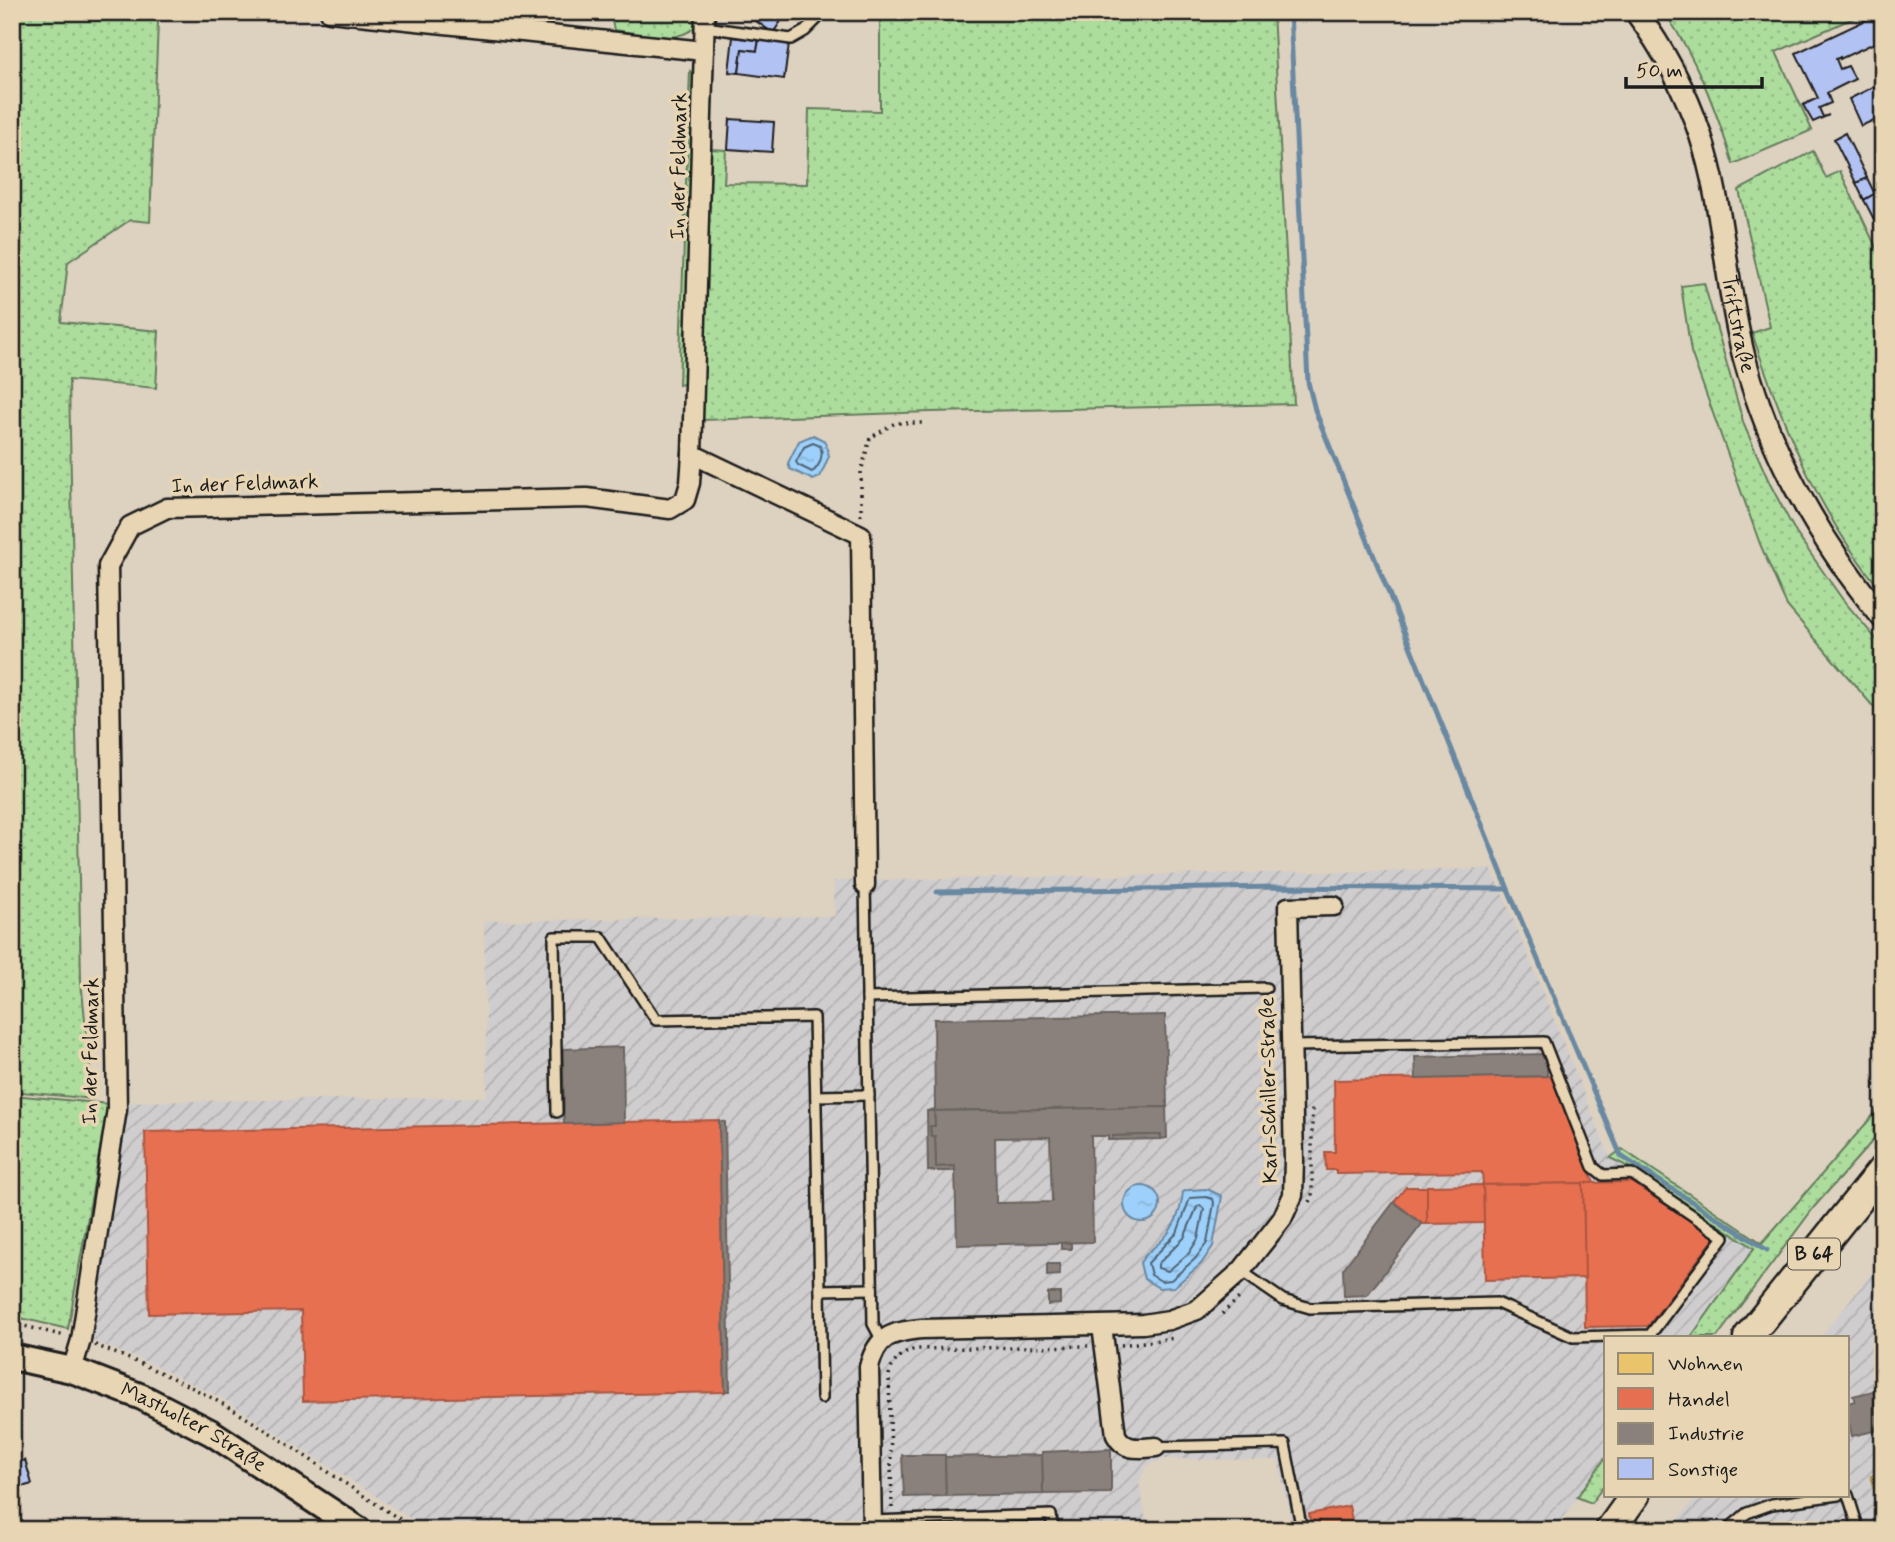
<svg xmlns="http://www.w3.org/2000/svg" width="1895" height="1542" font-family="Mynerve,sans-serif">
<defs>
<pattern id="industrial-furrows" width="10" height="10" patternUnits="userSpaceOnUse" patternTransform="scale(1.75)"><rect width="10" height="10" fill="#d0cdcf"/><path d="M-1 1l2-2M0 10L10 0M9 11l2-2" fill="none" stroke="#b2afb1"/></pattern>
<pattern id="grass-dots" width="8" height="8" patternUnits="userSpaceOnUse" patternTransform="scale(1.75)"><rect width="8" height="8" fill="#addd9d"/><path d="M2 2h.1M6 6h.1" fill="none" stroke="#94bd87" stroke-width="1.8" stroke-linecap="round"/></pattern>
<pattern id="water-ripples" width="26" height="14" patternUnits="userSpaceOnUse" patternTransform="scale(1.75)"><rect width="26" height="14" fill="#9dd0fa"/><path d="M2 4q2-2 4 0t4 0M15 11q2-2 4 0t4 0" fill="none" stroke="#87b2d6"/></pattern>
</defs>
<rect width="100%" height="100%" fill="#ddd1c0"/>
<filter id="ink" filterUnits="userSpaceOnUse"><feTurbulence type="fractalNoise" baseFrequency=".0143" numOctaves="2"/><feDisplacementMap in="SourceGraphic" scale="14" xChannelSelector="R" yChannelSelector="G"/><feConvolveMatrix kernelMatrix="1 2 1 2 8 2 1 2 1" color-interpolation-filters="sRGB"/></filter>
<g filter="url(#ink)">
<!-- industrial -->
<g fill="url(#industrial-furrows)">
<polygon points="1491,869 1513,918 1610,1158 1635,1170 1754,1248 1691,1337 1606,1337 1606,1457 1555,1530 1293,1530 1278,1460 1163,1459 1146,1466 1139,1483 1148,1530 429,1530 223,1399 154,1365 88,1339 127,1102 487,1097 484,921 835,916 834,881"/>
<polygon points="1883,1258 1883,1530 1670,1530 1698,1495 1848,1495 1848,1337 1821,1337"/>
</g>
<!-- grass -->
<g fill="url(#grass-dots)" stroke="#647c5c" stroke-width="2">
<polygon points="12,12 146,12 158,21 150,222 130,220 68,262 61,322 159,331 156,388 69,380 81,980 93,1099 12,1091"/>
<path d="M610,12H697L696,26C675,47 640,33 614,30Z"/>
<polygon points="880,12 1273,12 1294,404 930,412 703,420 700,393 711,149 726,150 724,183 807,184 809,109 880,111"/>
<path d="M1664,12H1867L1776,52L1812,130L1733,164C1716,110 1697,58 1664,12Z"/>
<polygon points="690,71 697,75 688,383 679,385"/>
<path d="M1813,151L1826,178L1840,171L1883,262V592C1819,517 1783,425 1752,333L1770,327L1739,190Z"/>
<polygon points="1704,283 1744,425 1770,484 1796,533 1843,600 1883,647 1883,718 1787,606 1760,544 1691,352 1681,286"/>
<polygon points="12,1095 108,1104 68,1329 12,1316"/>
<polygon points="1883,1104 1883,1129 1815,1206 1717,1337 1691,1337 1754,1248 1635,1170 1610,1158 1622,1149 1762,1243"/>
<polygon points="1606,1457 1606,1483 1591,1503 1577,1497"/>
</g>
<!-- water -->
<g fill="url(#water-ripples)" stroke="#6988a1" stroke-width="2">
<polygon points="813,435 825,441 829,456 820,477 813,480 790,469 788,463 799,441"/>
<circle cx="1142" cy="1204" r="18"/>
<path d="M1207,1189L1222,1196L1213,1246L1201,1264L1174,1287L1159,1288L1144,1279L1140,1263C1145,1253 1151,1250 1159,1243C1174,1230 1181,1211 1183,1192L1188,1190Z"/>
</g>
<!-- homes -->
<polygon fill="#e9c46a" stroke="#ac9253" stroke-width="2" points="1883,1473 1883,1508 1879,1508 1871,1476"/>
<!-- shops -->
<g fill="#e76f51" stroke="#aa5641" stroke-width="2">
<polygon points="1552,1076 1594,1183 1483,1185 1482,1172 1336,1174 1336,1170 1326,1170 1325,1152 1335,1152 1334,1080"/>
<polygon points="719,1120 725,1392 303,1401 301,1311 149,1314 145,1132"/>
<polygon points="1631,1182 1715,1237 1648,1326 1585,1327 1583,1183"/>
<polygon points="1583,1183 1585,1278 1485,1280 1483,1185"/>
<polygon points="1483,1185 1484,1223 1427,1224 1427,1186"/>
<polygon points="1406,1187 1427,1187 1427,1224 1422,1224 1394,1202"/>
<polygon points="1349,1506 1354,1529 1312,1530 1309,1514"/>
<polygon points="1757,1525 1772,1526 1782,1530 1741,1530"/>
</g>
<!-- industry -->
<g fill="#8a817c" stroke="#69635f" stroke-width="2" fill-rule="evenodd">
<polygon points="1165,1015 1167,1107 927,1111 935,1109 934,1019"/>
<polygon points="623,1047 624,1122 564,1124 563,1049"/>
<polygon points="1547,1054 1547,1076 1416,1079 1415,1057"/>
<path d="M1166,1107L1167,1138L1161,1139V1135H1149L1113,1136V1140H1108V1136H1091L1093,1242L957,1245L955,1166L936,1167L935,1136H931L930,1126H935L934,1111ZM1050,1137L1052,1202L996,1203L995,1138Z"/>
<polygon points="927,1111 934,1111 935,1126 930,1126 931,1136 935,1136 936,1167 955,1166 955,1171 928,1171"/>
<polygon points="719,1121 725,1122 730,1391 725,1391"/>
<polygon points="1149,1135 1161,1135 1161,1139 1113,1140 1113,1136"/>
<polygon points="1394,1202 1422,1224 1367,1295 1344,1296 1343,1269"/>
<rect x="1061" y="1243" width="10" height="6"/>
<polygon points="1047,1264 1059,1264 1060,1275 1047,1276"/>
<polygon points="1048,1293 1060,1293 1060,1304 1048,1305"/>
<polygon points="1881,1389 1883,1429 1852,1436 1848,1419 1848,1403 1855,1401 1853,1396"/>
<polygon points="1111,1449 1111,1493 1043,1494 1042,1452"/>
<polygon points="902,1455 945,1455 946,1496 904,1497"/>
<polygon points="1042,1455 1043,1494 946,1496 945,1457"/>
</g>
<g fill="none" stroke-linecap="round" stroke-linejoin="round">
<!-- shore -->
<g stroke="#506475" stroke-width="2">
<path d="M813,443L820,446C824,454 820,467 812,472L798,465L796,462L804,447Z"/>
<polygon points="1206,1197 1213,1199 1214,1203 1207,1243 1195,1259 1171,1280 1161,1281 1151,1275 1148,1263 1177,1233 1190,1198"/>
<polygon points="1200,1205 1204,1209 1198,1239 1189,1253 1168,1271 1158,1268 1158,1264 1184,1238 1197,1207"/>
</g>
<!-- stream -->
<g stroke="#6988a1" stroke-width="5">
<polyline points="1290,12 1308,382 1315,410 1508,889 1621,1156 1767,1250"/>
<polyline points="937,892 1280,887 1508,889"/>
</g>
</g>
<!-- building -->
<g fill="#b2c3f3" stroke="#1c1c1c" stroke-width="2">
<polygon points="541,12 591,12 591,16"/>
<polygon points="757,12 787,12 773,33 753,19"/>
<polygon points="1883,12 1883,39 1840,59 1840,57 1836,59 1840,69 1848,66 1855,79 1827,93 1831,103 1819,108 1823,117 1829,115 1813,122 1803,105 1818,98 1796,53"/>
<polygon points="733,37 759,40 757,51 742,49 739,73 729,72"/>
<polygon points="759,40 789,44 784,79 739,73 742,49 757,51"/>
<polygon points="1883,82 1883,116 1861,126 1849,99"/>
<polygon points="730,119 774,122 772,152 728,149"/>
<polygon points="1845,133 1867,178 1856,183 1834,139"/>
<polygon points="1867,178 1875,194 1864,200 1856,183"/>
<polygon points="1876,193 1883,207 1883,237 1864,200"/>
<polygon points="25,1460 32,1484 18,1488 12,1464"/>
<polygon points="12,1467 18,1488 12,1490"/>
</g>
<g fill="none" stroke-linecap="round" stroke-linejoin="round">
<defs>
<g id="service">
<polyline points="705,27 791,39 805,31 824,12"/>
<polyline points="865,885 873,1324 882,1341"/>
<polyline points="867,998 1266,988"/>
<polyline points="816,1096 869,1095"/>
<polyline points="557,1112 554,937 601,937 656,1020 814,1017 820,1290 872,1289"/>
<polyline points="1241,1271 1283,1300 1310,1308 1497,1303 1573,1337 1650,1335 1724,1237 1632,1174 1603,1175 1593,1167 1544,1042 1292,1046"/>
<polyline points="820,1290 822,1398"/>
<polyline points="1156,1447 1285,1444 1302,1530"/>
<polyline points="1848,1495 1859,1530"/>
<polyline points="871,1521 1051,1515 1053,1530"/>
<polyline points="1727,1530 1747,1513 1772,1504 1838,1495"/>
</g>
<g id="minor">
<polyline points="330,12 704,51"/>
<polyline points="692,454 861,535 865,885"/>
<path d="M1102,1326L1116,1435C1125,1452 1140,1448 1156,1447"/>
<polyline points="72,1370 81,1340 117,1109 108,566 130,526 167,508 587,498 670,509 685,500 690,483 692,454 705,12"/>
<path d="M872,1530L869,1367C877,1336 891,1332 921,1329L1143,1324L1169,1320L1197,1310L1241,1271L1282,1219L1293,1195L1294,1160L1288,907L1334,906"/>
</g>
<g id="tertiary">
<path id="s1" d="M1636,12C1664,50 1685,89 1700,134C1724,206 1725,284 1744,357C1770,453 1820,542 1883,618"/>
</g>
<g id="secondary">
<path id="s2" d="M12,1357L72,1370L142,1397L212,1433L359,1530"/>
</g>
<g id="primary">
<polyline points="1748,1337 1883,1169"/>
<polyline points="1610,1530 1635,1495"/>
</g>
</defs>
<!-- service casing -->
<use href="#service" stroke="#1c1c1c" stroke-width="14"/>
<!-- minor casing -->
<use href="#minor" stroke="#1c1c1c" stroke-width="23"/>
<!-- tertiary casing -->
<use href="#tertiary" stroke="#1c1c1c" stroke-width="26"/>
<!-- secondary casing -->
<use href="#secondary" stroke="#1c1c1c" stroke-width="30"/>
<!-- primary casing -->
<use href="#primary" stroke="#1c1c1c" stroke-width="33"/>
<!-- path -->
<g stroke="#1c1c1c" stroke-width="3.5" stroke-dasharray="2 5" stroke-linecap="butt">
<polyline points="861,516 861,472 870,438 895,423 923,423"/>
<polyline points="1310,1202 1312,1197 1312,1108"/>
<polyline points="1222,1314 1239,1298"/>
<polyline points="12,1323 65,1336"/>
<path d="M95,1345C138,1362 180,1380 221,1403C289,1441 351,1491 418,1530"/>
<polyline points="1121,1345 1175,1338"/>
<path d="M892,1508L889,1375C893,1360 901,1354 915,1349L1088,1346"/>
</g>
<!-- service -->
<use href="#service" stroke="#e8d5b3" stroke-width="9"/>
<!-- minor -->
<use href="#minor" stroke="#e8d5b3" stroke-width="18"/>
<!-- tertiary -->
<use href="#tertiary" stroke="#e8d5b3" stroke-width="21"/>
<!-- secondary -->
<use href="#secondary" stroke="#e8d5b3" stroke-width="24"/>
<!-- primary -->
<use href="#primary" stroke="#e8d5b3" stroke-width="28"/>
</g>
</g>
<g text-anchor="middle" dominant-baseline="central" stroke-width="7" stroke-linejoin="round" paint-order="stroke">
<!-- shield labels -->
<rect fill="#e8d5b3" stroke="#595449" stroke-width="2" x="1788" y="1238.5" width="52" height="31" rx="5"/>
<g font-size="19" font-weight="bold" fill="#1c1c1c">
<text x="1814" y="1254">B 64</text>
</g>
<!-- street labels -->
<g font-size="21" fill="#1c1c1c" stroke="#e8d5b3">
<text transform="translate(679 166) rotate(-89)">In der Feldmark</text>
<text stroke="none"><textPath href="#s1" startOffset="332">Triftstraße</textPath></text>
<text transform="translate(245 484) rotate(-2)">In der Feldmark</text>
<text transform="translate(91 1051) rotate(-89)">In der Feldmark</text>
<text transform="translate(1269 1090) rotate(-91)">Karl-Schiller-Straße</text>
<text stroke="none"><textPath href="#s2" startOffset="196">Mastholter Straße</textPath></text>
</g>
</g>
<!-- margin -->
<rect width="1895" height="1542" fill="none" stroke="#e8d5b3" stroke-width="42"/>
<rect x="21" y="21" width="1853" height="1500" fill="none" stroke="#1c1c1c" stroke-width="2.5" filter="url(#ink)"/>
<!-- legend -->
<rect x="1604" y="1336" width="245" height="161" fill="#e8d5b3" stroke="#968b77" stroke-width="2"/>
<rect x="1618" y="1353" width="35" height="21" fill="#e9c46a" stroke="#968b77" stroke-width="2"/>
<text x="1668" y="1370" font-size="21" fill="#1c1c1c">Wohnen</text>
<rect x="1618" y="1388" width="35" height="21" fill="#e76f51" stroke="#968b77" stroke-width="2"/>
<text x="1668" y="1406" font-size="21" fill="#1c1c1c">Handel</text>
<rect x="1618" y="1423" width="35" height="21" fill="#8a817c" stroke="#968b77" stroke-width="2"/>
<text x="1668" y="1440" font-size="21" fill="#1c1c1c">Industrie</text>
<rect x="1618" y="1458" width="35" height="21" fill="#b2c3f3" stroke="#968b77" stroke-width="2"/>
<text x="1668" y="1476" font-size="21" fill="#1c1c1c">Sonstige</text>
<!-- scale -->
<path d="M1626 77v10h136v-10" fill="none" stroke="#1c1c1c" stroke-width="3.5"/>
<text x="1636" y="77" font-size="21" fill="#1c1c1c" stroke="#e8d5b3" stroke-width="5" paint-order="stroke">50 m</text>
</svg>
